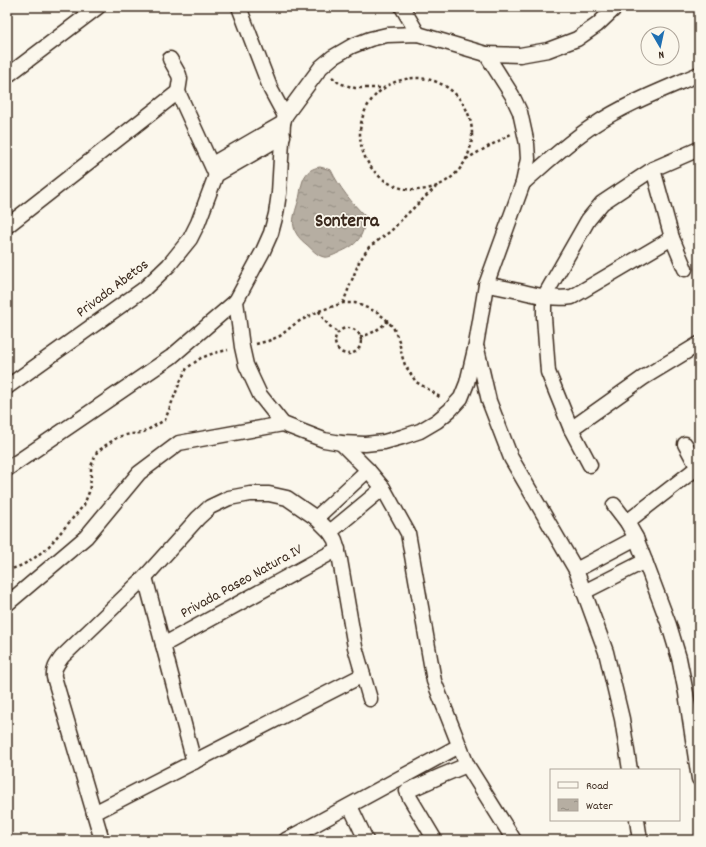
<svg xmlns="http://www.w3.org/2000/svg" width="706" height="847" font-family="Dekko,sans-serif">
<defs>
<pattern id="water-ripples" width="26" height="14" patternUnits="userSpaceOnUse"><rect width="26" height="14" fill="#b6aea2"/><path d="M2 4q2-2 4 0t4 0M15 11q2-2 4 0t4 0" fill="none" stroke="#958e83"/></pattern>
</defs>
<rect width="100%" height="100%" fill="#fbf7ec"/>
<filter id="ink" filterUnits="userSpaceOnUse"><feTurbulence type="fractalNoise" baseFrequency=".025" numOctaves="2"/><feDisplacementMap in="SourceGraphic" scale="8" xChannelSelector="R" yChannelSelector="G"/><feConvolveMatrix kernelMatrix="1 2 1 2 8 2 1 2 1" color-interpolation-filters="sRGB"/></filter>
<g filter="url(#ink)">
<!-- water -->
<path fill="url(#water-ripples)" stroke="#85796d" d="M320,167L331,170C339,187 352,203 365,216C364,238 357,245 338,253C334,255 328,258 324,257C317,256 311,248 306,244C301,240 295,234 294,227C291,218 299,203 300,194C302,180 305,169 320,167Z"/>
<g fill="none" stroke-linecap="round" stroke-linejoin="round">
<defs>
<g id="street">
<polyline points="239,7 271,90 285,116"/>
<polyline points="402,7 418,34"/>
<polygon points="418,34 486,54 512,95 520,112 527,144 528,159 523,183 486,285 476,345 467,383 461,398 450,410 437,421 420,431 402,437 384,442 365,444 341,443 324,440 283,424 260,395 246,365 242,347 236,301 263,251 271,233 276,214 279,193 283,123 285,116 321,67 333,57 352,46 370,39 387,35"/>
<polyline points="486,54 520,55 548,50 577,39 597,25 616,7"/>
<polyline points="170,59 179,75 180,79 178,92 216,175"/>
<polyline points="7,76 98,7"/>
<polyline points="212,164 283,123"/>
<polyline points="653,169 672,238 685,269"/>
<path d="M523,183C546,163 568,142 594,125C625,104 665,89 699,74"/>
<polyline points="7,226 178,92"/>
<path d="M486,285C495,286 505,288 514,290C534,294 551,300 572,297L672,238"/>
<polyline points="477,349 489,401 511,458 576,570 606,652 622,719 630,770"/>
<polyline points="7,387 144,289 169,265 190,239 198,223 216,175 283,136"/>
<polyline points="571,429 643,378 699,344"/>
<polyline points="341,443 368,470 383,488 408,533 434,681 467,765 514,840"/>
<polyline points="685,444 699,470"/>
<polyline points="590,465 571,429 548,372 544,317 544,297 588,220 602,203 653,169 699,149"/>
<polyline points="7,469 171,357 236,301"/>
<polyline points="614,505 627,522 636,538 645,561 669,625 679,658 686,693 699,779"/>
<polyline points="316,518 368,470"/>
<polyline points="627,522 698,467"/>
<polyline points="330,532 383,488"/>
<polyline points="576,570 636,538"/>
<polyline points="145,577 194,762"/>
<polyline points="584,592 645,561"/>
<polyline points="7,604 86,537 139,473 179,443 283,424"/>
<polyline points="163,645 338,549"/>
<polyline points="350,806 366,840"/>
<polyline points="94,813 363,675"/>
<polyline points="637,820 640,840"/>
<path d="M102,840L54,677C53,669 57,664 62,657L145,577L198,518L210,507L229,498L250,494H269L287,498L316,518L330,532L335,540L340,560L355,647L370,699"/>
<polyline points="286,840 400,778 459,746"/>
<polyline points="435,840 410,798 407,791 443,775 467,765"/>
</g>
</defs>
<!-- street casing -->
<use href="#street" stroke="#3b2a1e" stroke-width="17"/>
<!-- path -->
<g stroke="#3b2a1e" stroke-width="2.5" stroke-dasharray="3 3" stroke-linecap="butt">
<polyline points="332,77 339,83 355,88 384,88"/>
<circle cx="416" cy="134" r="56"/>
<polyline points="466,159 511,134"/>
<polyline points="343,303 359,262 369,247 391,231 406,215 436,187"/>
<path d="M319,311C323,320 330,327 338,333"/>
<circle cx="348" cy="341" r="13"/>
<path d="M360,337C372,334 379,329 388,321"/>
<polyline points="256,344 268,341 280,336 296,323 319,311 343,303 355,303 377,312 388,321 394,329 399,341 402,356 405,365 416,382 428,389 441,398"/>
<polyline points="7,570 18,567 32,560 49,546 84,505 89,492 91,479 91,466 97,452 106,445 118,437 130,434 142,433 165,420 180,382 187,368 201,358 214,353 228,350"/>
</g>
<!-- street -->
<use href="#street" stroke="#fbf7ec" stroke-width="14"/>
</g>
</g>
<g text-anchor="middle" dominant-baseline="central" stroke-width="3.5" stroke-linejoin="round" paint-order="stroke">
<!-- street labels -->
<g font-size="15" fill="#3b2a1e" stroke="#fbf7ec">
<text transform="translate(113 289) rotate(-37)">Privada Abetos</text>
<text transform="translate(242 582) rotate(-29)">Privada Paseo Natura IV</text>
</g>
<!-- district labels -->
<g font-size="19" font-weight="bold" fill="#3b2a1e" stroke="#fbf7ec">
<text x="347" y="222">Sonterra</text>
</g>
</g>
<!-- margin -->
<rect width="706" height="847" fill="none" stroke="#fbf7ec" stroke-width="24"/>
<rect x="12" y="12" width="682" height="823" fill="none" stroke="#3b2a1e" stroke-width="1.5" filter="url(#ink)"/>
<!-- legend -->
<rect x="550" y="769" width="130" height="52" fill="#fbf7ec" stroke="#aea59a"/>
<rect x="558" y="782" width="20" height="6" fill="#fbf7ec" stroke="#aea59a"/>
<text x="586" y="789" font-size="12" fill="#3b2a1e">Road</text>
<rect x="558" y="799" width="20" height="12" fill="url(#water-ripples)" stroke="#aea59a"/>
<text x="586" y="809" font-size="12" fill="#3b2a1e">Water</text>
<!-- north arrow -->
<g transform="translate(660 46) rotate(171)"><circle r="19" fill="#fbf7ec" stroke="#aea59a"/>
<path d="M0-3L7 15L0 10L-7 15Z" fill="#1f6fb2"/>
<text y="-6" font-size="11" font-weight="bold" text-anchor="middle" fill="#3b2a1e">N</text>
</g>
</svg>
